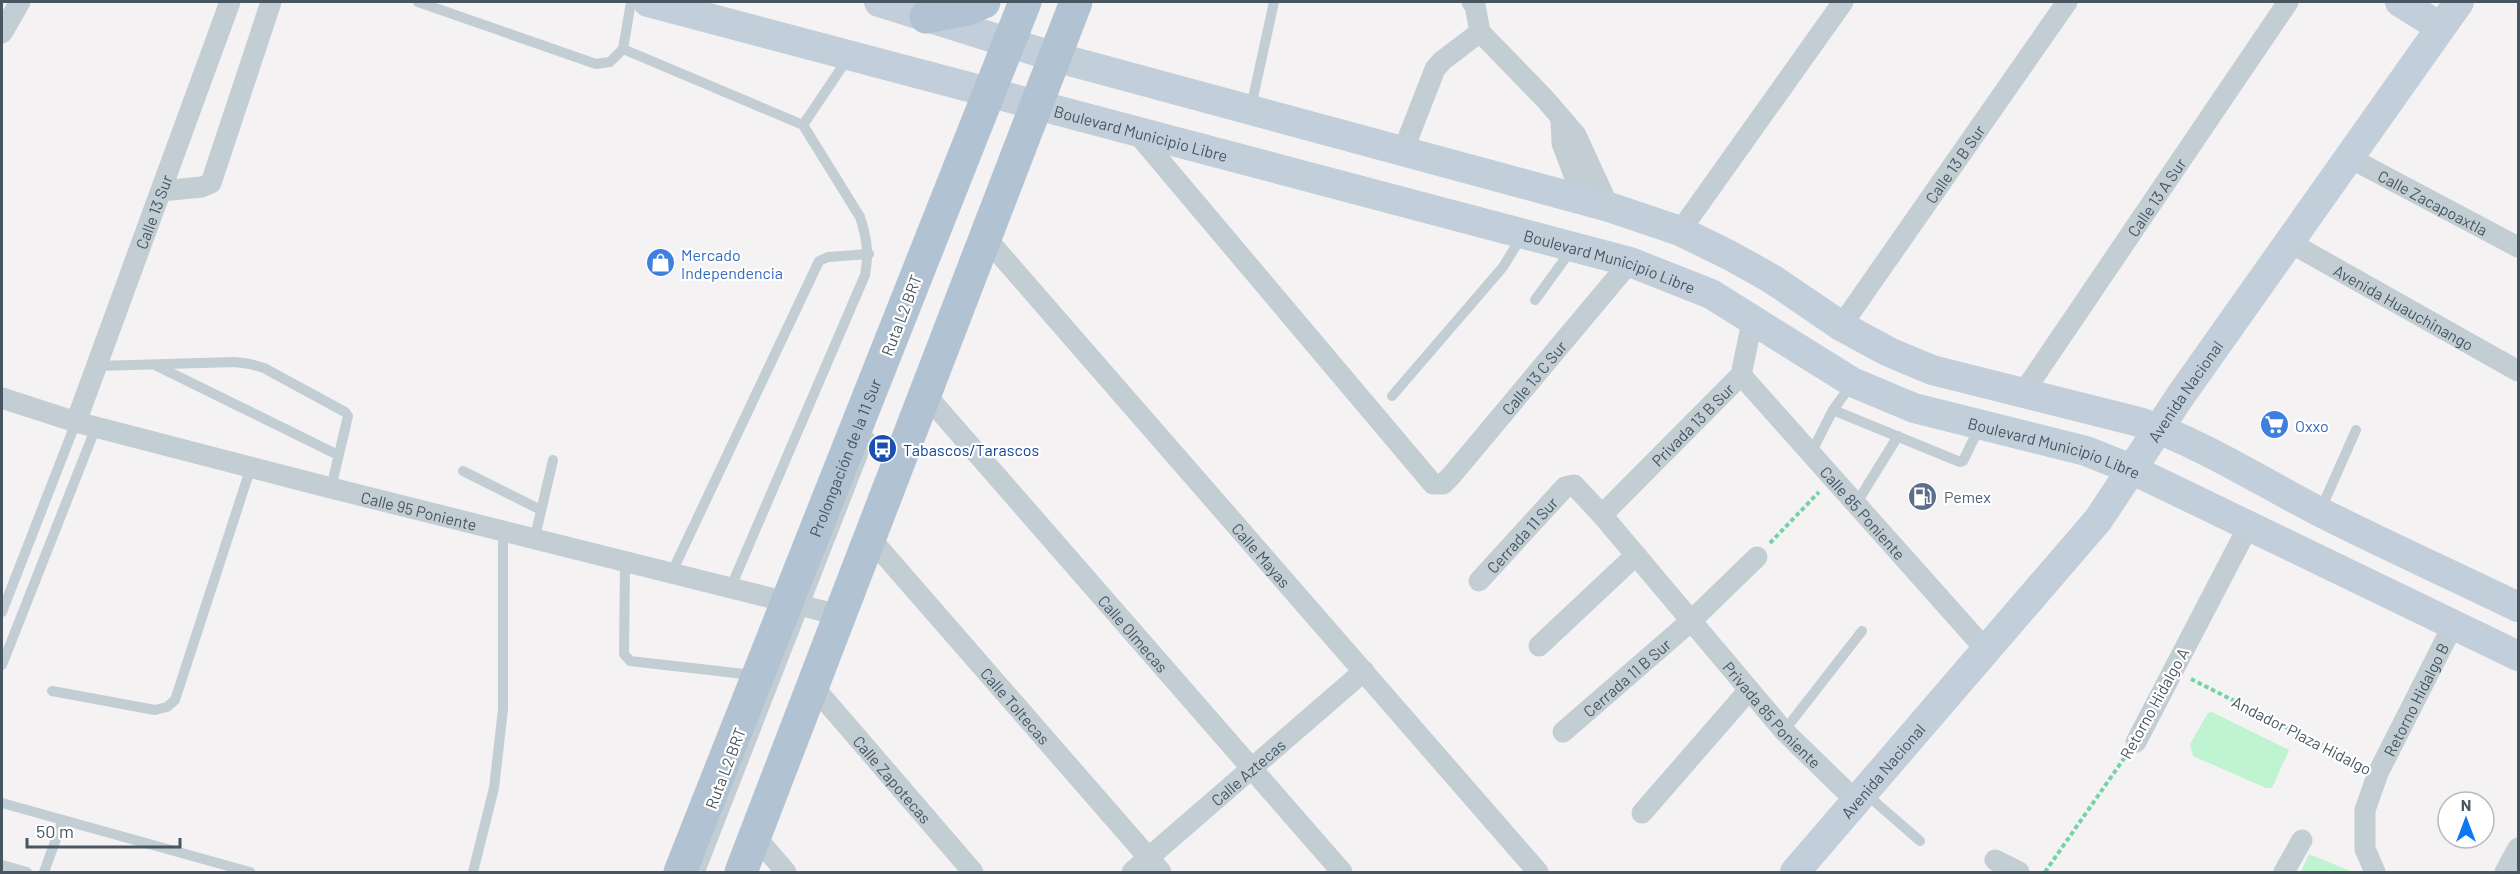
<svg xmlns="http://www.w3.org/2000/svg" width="2520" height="874" font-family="Barlow,sans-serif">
<rect width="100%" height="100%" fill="#f4f2f2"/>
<!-- green -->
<g fill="#bff3d2">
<polygon points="2212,712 2289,750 2272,788 2266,788 2193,756 2190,744 2208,713"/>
<polygon points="2309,854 2353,872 2301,872"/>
</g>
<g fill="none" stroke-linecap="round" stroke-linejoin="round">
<!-- path -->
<g stroke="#74d4a3" stroke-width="4" stroke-dasharray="4.5 3" stroke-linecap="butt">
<polyline points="1770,543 1819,492"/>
<polyline points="2191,679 2361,765"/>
<polyline points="2045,872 2125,757"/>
</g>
<!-- lane -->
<g stroke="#c2cdd4" stroke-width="10">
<path d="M418,2L596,64L610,62L623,49L803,125L860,217C867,238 869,254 865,275L730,589"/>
<polyline points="623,49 631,2"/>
<polyline points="1251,107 1274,2"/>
<polyline points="803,125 848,58"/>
<polyline points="1535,300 1572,249"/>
<polyline points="97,366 235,362 250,364 264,368 345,412 348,416 331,488"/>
<polyline points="157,366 338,455"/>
<polyline points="1392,396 1503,267 1522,236"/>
<polyline points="1833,410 1960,462 1963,461 1980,426"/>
<polyline points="1811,453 1833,410 1851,385"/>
<polyline points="463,471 541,510"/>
<polyline points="1856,504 1898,436"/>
<polyline points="2321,509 2356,430"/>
<polyline points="534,541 553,460"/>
<polyline points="625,563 624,654 630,661 753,675"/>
<polyline points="671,574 819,261 828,257 869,254"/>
<polyline points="2,612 76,422"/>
<polyline points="2,665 96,427"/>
<polyline points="52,691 155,710 167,707 175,700 251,467"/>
<polyline points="1784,731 1862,631"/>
<polyline points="1866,794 1920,841"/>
<polyline points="2,803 63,820 44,872"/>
<polyline points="63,820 250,872"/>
<polyline points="2,865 27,872"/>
<polyline points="473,872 494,788 503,709 503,533"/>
<polyline points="700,872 870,437"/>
</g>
<!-- street -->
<g stroke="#c2cdd4" stroke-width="21">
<polyline points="1472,2 1475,5 1480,32 1545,99 1576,135 1609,207"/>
<polyline points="2,33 20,2"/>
<polyline points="1561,120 1562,143 1583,199"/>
<path id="s1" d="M1135,131L1433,484H1443L1451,476L1630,262"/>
<polyline points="1403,151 1435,69 1442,61 1480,32"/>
<path id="s2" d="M2350,158L2518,247"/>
<polyline points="161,191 202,187 211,183 271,2"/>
<polyline points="1680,231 1843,2"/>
<path id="s3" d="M986,238L1538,872"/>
<path id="s4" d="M2289,242L2518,371"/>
<path id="s5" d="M1841,326L2067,2"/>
<path id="s6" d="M1741,375L1987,651"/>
<path id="s7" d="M2023,393L2288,2"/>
<path id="s8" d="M926,395L1342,872"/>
<path id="s9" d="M2,398L76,422L331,488L839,615"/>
<path id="s10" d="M76,422L230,2"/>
<path id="s11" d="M1602,515L1741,375L1753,318"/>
<path id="s12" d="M870,538L1161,872"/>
<path id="s13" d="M1479,581L1565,487L1574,485L1602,515L1784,731L1857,802"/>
<polyline points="1539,646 1636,555"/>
<path id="s14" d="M812,685L973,872"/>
<path id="s15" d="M1563,732L1691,621L1757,557"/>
<polyline points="2136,742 2249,525"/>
<polyline points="1642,813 1749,690"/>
<polyline points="754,835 786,872"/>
<polyline points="1995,860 2019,872"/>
<path id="s16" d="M1132,872L1364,671"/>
<polyline points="2284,872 2302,840"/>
<path id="s17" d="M2375,872L2365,849V810L2378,773L2453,625"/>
<polyline points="2505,872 2518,848"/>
</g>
<!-- secondary -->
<g stroke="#c2ced9" stroke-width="30">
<path id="s18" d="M648,2L1630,262L1711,294L1852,382L1914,408L2086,451L2131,469L2518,656"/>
<path d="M879,2L1055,57L1609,207L1680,231L1729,255L1772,279L1841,326L1889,352L1932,370L2139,422C2203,444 2260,481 2320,512C2385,545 2452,575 2518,607"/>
<polyline points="2400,2 2440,27"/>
<path id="s19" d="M1795,872L2098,520L2181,395L2459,2"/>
</g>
<!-- primary -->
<g stroke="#b1c2d2" stroke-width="33">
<polyline points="926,17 968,9 984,2"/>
<path id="s20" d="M680,872L1025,2"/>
<polyline points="741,872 1076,2"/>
</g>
</g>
<!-- icons -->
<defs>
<symbol id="shop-disc" viewBox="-11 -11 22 22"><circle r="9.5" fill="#3f7fe0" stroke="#fff"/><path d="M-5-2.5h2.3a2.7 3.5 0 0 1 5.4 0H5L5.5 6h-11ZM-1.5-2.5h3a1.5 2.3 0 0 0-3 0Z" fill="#fff"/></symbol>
<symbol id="supermarket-disc" viewBox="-11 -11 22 22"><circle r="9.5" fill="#3f7fe0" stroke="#fff"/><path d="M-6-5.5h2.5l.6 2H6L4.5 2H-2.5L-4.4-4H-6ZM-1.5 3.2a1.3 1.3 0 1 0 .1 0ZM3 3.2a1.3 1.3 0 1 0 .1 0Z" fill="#fff"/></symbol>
<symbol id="bus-disc" viewBox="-11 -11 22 22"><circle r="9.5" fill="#1a4fb4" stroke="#fff"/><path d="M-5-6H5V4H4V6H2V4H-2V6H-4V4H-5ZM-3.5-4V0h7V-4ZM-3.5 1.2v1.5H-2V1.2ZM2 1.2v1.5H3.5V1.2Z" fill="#fff"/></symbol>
<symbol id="fuel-disc" viewBox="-11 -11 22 22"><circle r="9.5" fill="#5c6f8a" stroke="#fff"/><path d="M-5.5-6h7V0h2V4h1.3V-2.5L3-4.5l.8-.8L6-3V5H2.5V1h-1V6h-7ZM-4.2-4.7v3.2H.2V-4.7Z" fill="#fff"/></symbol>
</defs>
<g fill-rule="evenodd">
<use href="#shop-disc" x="644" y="246" width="33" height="33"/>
<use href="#supermarket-disc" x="2258" y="408" width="33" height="33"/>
<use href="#bus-disc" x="866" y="432" width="33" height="33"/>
<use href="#fuel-disc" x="1906" y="480" width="33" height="33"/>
</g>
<g text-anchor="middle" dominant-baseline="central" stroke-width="4.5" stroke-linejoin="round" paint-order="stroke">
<!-- street labels -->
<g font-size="16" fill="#485661" stroke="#fff">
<text stroke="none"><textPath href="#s18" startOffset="510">Boulevard Municipio Libre</textPath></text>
<text stroke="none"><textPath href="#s5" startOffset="198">Calle 13 B Sur</textPath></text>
<text stroke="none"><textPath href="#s7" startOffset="237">Calle 13 A Sur</textPath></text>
<text stroke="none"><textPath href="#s2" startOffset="94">Calle Zacapoaxtla</textPath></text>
<text stroke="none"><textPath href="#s10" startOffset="224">Calle 13 Sur</textPath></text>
<text stroke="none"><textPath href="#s18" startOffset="996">Boulevard Municipio Libre</textPath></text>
<text stroke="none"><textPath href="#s4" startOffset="132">Avenida Huauchinango</textPath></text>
<text transform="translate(901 315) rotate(-69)">Ruta L2 BRT</text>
<text stroke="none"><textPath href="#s1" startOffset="612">Calle 13 C Sur</textPath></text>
<text stroke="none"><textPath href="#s19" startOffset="620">Avenida Nacional</textPath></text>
<text stroke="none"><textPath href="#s11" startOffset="128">Privada 13 B Sur</textPath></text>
<text stroke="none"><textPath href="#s18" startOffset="1482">Boulevard Municipio Libre</textPath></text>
<text stroke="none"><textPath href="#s20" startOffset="446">Prolongación de la 11 Sur</textPath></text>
<text stroke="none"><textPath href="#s9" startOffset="432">Calle 95 Poniente</textPath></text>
<text stroke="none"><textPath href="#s6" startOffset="184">Calle 85 Poniente</textPath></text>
<text stroke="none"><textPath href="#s13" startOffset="63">Cerrada 11 Sur</textPath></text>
<text stroke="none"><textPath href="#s3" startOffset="420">Calle Mayas</textPath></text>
<text stroke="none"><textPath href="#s8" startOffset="316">Calle Olmecas</textPath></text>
<text stroke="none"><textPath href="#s15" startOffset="84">Cerrada 11 B Sur</textPath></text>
<text stroke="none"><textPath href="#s17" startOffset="186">Retorno Hidalgo B</textPath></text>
<text transform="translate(2154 703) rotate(-61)">Retorno Hidalgo A</text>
<text stroke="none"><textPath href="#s12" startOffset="222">Calle Toltecas</textPath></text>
<text stroke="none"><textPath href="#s13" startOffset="440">Privada 85 Poniente</textPath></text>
<text transform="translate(2302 735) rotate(27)">Andador Plaza Hidalgo</text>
<text transform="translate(725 768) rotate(-69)">Ruta L2 BRT</text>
<text stroke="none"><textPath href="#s19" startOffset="134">Avenida Nacional</textPath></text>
<text stroke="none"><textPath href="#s16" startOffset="153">Calle Aztecas</textPath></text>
<text stroke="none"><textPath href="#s14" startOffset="124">Calle Zapotecas</textPath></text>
</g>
<!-- shop labels -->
<g font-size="16" fill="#366cbe" stroke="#fff" text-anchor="start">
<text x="681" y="254">Mercado<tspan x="681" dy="18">Independencia</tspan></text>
<text x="2295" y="425">Oxxo</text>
</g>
<!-- transit labels -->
<g font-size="16" fill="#164399" stroke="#fff" text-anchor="start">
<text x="903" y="449">Tabascos/Tarascos</text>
</g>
<!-- service labels -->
<g font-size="16" fill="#4e5e75" stroke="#fff" text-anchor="start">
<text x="1944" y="496">Pemex</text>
</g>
</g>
<!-- border -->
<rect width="2520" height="874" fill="none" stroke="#485661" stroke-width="6"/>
<!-- north arrow -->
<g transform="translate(2466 820)"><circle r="28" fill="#ffffff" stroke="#b6bbc0" stroke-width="1.5"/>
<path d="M0-4.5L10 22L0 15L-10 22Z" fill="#0e77f2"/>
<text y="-9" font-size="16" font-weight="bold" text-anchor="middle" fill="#485661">N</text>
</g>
<!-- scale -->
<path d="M27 838v9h153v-9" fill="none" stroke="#485661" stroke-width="3"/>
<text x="36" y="838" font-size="18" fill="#485661" stroke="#ffffff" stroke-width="4.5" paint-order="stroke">50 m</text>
</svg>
